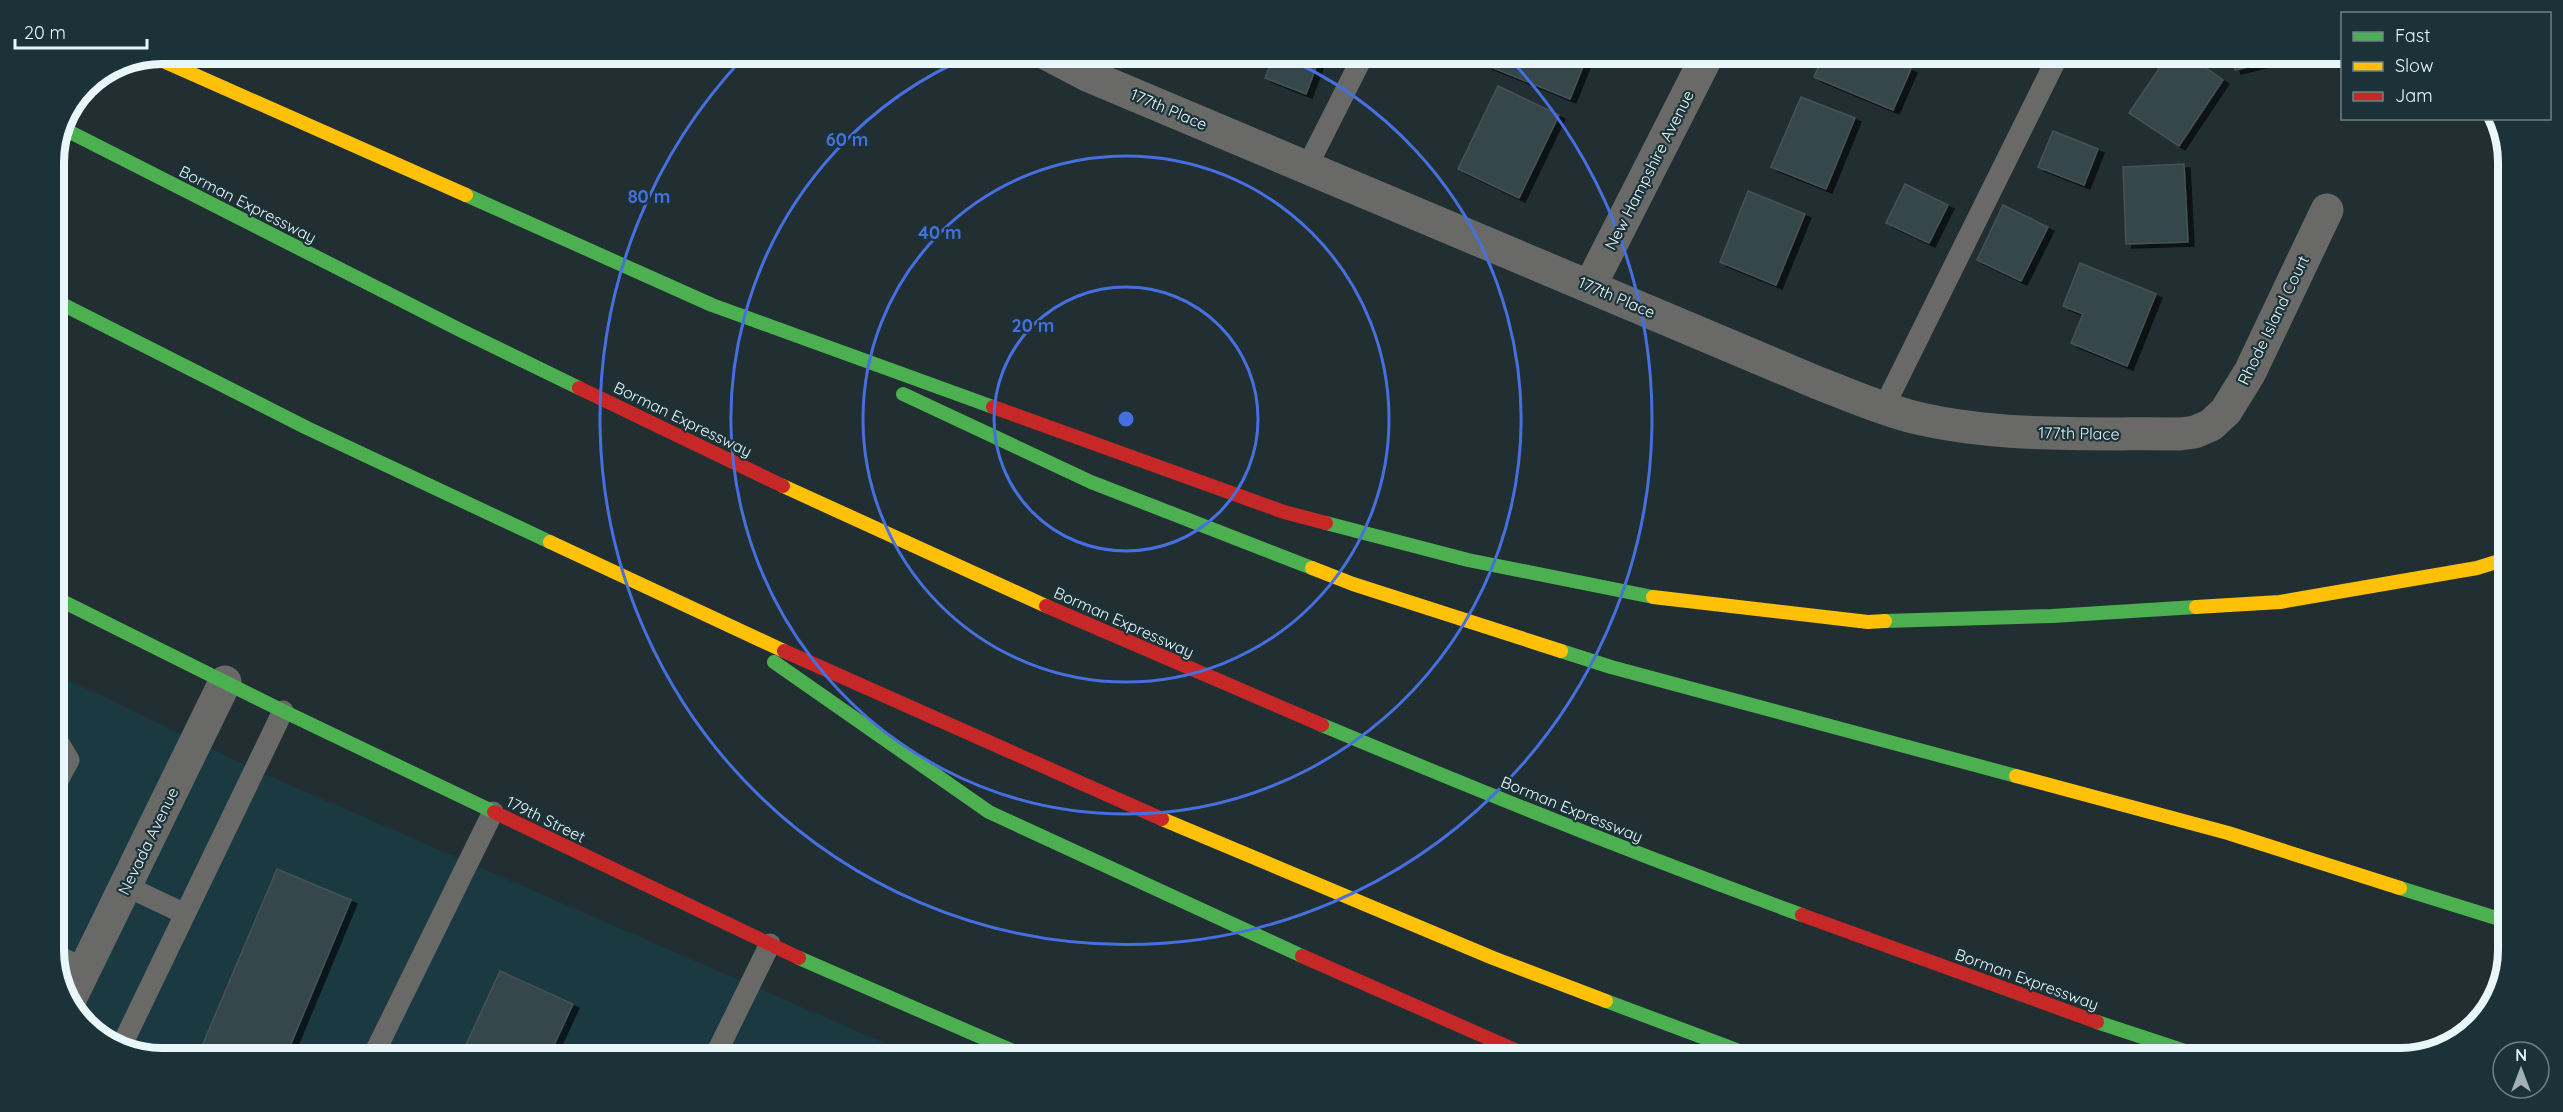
<svg xmlns="http://www.w3.org/2000/svg" width="2563" height="1112" font-family="Quicksand,sans-serif">
<defs>
<filter id="shadow"><feDropShadow dx="6" dy="4" stdDeviation="0" flood-color="#0009"/></filter>
</defs>
<rect width="100%" height="100%" fill="#212f32"/>
<!-- built -->
<polygon fill="#1a3940" points="54,673 260,772 919,1058 163,1058 121,1050 76,1015 54,957"/>
<!-- building -->
<g fill="#34474b" stroke="#475254" stroke-width="1.5" filter="url(#shadow)">
<polygon points="1274,54 1321,54 1306,94 1265,78"/>
<polygon points="1490,54 1588,54 1570,99 1486,65"/>
<polygon points="1824,54 1893,54 1890,60 1911,69 1893,110 1814,77"/>
<polygon points="2169,54 2186,54 2223,80 2179,146 2129,113"/>
<polygon points="2231,54 2302,54 2235,70"/>
<polygon points="1498,86 1559,115 1519,198 1458,169"/>
<polygon points="1801,97 1855,118 1826,189 1771,167"/>
<polygon points="2053,131 2098,149 2084,185 2038,167"/>
<polygon points="2184,164 2188,242 2126,244 2123,167"/>
<polygon points="1905,184 1948,205 1929,243 1886,223"/>
<polygon points="1748,191 1805,214 1776,285 1720,262"/>
<polygon points="2003,205 2048,227 2021,281 1977,260"/>
<polygon points="2080,263 2156,294 2127,366 2071,343 2083,314 2063,306"/>
<polygon points="277,869 351,900 285,1058 197,1058"/>
<polygon points="500,971 573,1004 548,1058 460,1058"/>
</g>
<g fill="none" stroke-linecap="round" stroke-linejoin="round">
<!-- lane -->
<g stroke="#696a68" stroke-width="21">
<polyline points="1307,167 1364,54"/>
<polyline points="1884,407 2059,54"/>
<polyline points="54,735 69,760 54,788"/>
<polyline points="126,886 185,914"/>
<polyline points="54,954 85,969"/>
<polyline points="120,1049 283,711"/>
<polyline points="372,1058 493,812"/>
<polyline points="714,1058 770,944"/>
</g>
<!-- street -->
<g stroke="#696a68" stroke-width="33">
<path d="M1047,54L1087,75L1818,383C1850,395 1883,410 1917,418C2003,438 2092,433 2180,434L2195,432L2211,425L2226,411L2250,372L2327,210"/>
<polyline points="1590,286 1708,54"/>
<polyline points="70,999 225,682"/>
</g>
<!-- fast -->
<g stroke="#4caf50" stroke-width="14">
<polyline points="66,130 460,330 579,388"/>
<polyline points="466,195 712,305 993,407"/>
<polyline points="54,300 307,428 550,542"/>
<polyline points="903,394 1091,482 1312,568"/>
<polyline points="1326,523 1468,560 1653,597"/>
<polyline points="54,597 283,711 494,812"/>
<polyline points="1885,621 2052,616 2196,607"/>
<polyline points="1561,651 1611,667 2016,776"/>
<polyline points="774,662 989,812 1302,956"/>
<path d="M1322,725C1481,792 1641,856 1802,915"/>
<polyline points="2400,888 2509,922"/>
<polyline points="799,958 1029,1058"/>
<polyline points="1606,1001 1758,1058"/>
<polyline points="2097,1022 2206,1058"/>
</g>
<!-- slow -->
<g stroke="#ffc107" stroke-width="14">
<polyline points="152,56 466,195"/>
<polyline points="783,486 1046,606"/>
<polyline points="550,542 784,651"/>
<polyline points="1312,568 1353,584 1561,651"/>
<polyline points="1653,597 1868,622 1885,621"/>
<polyline points="2196,607 2280,602 2477,568 2509,558"/>
<polyline points="2016,776 2228,833 2400,888"/>
<polyline points="1162,819 1493,958 1606,1001"/>
</g>
<!-- jam -->
<g stroke="#c62828" stroke-width="14">
<polyline points="579,388 783,486"/>
<polyline points="993,407 1284,512 1326,523"/>
<polyline points="1046,606 1322,725"/>
<polyline points="784,651 1162,819"/>
<polyline points="494,812 799,958"/>
<polyline points="1802,915 2097,1022"/>
<polyline points="1302,956 1533,1058"/>
</g>
</g>
<!-- distance rings -->
<g fill="none" stroke="#4670df" stroke-width="3">
<circle cx="1126" cy="419" r="132"/>
<circle cx="1126" cy="419" r="263"/>
<path d="M1277 54A395 395 0 1 1 975 54"/>
<path d="M1508 57A526 526 0 1 1 744 57"/>
</g>
<g text-anchor="middle" dominant-baseline="central" stroke-width="4.5" stroke-linejoin="round" paint-order="stroke">
<!-- street labels -->
<g font-size="16" fill="#e9f7fb" stroke="#1b3338">
<text transform="translate(1169 109) rotate(23)">177th Place</text>
<text transform="translate(1649 170) rotate(-63)">New Hampshire Avenue</text>
<text transform="translate(248 204) rotate(27)">Borman Expressway</text>
<text transform="translate(1617 297) rotate(23)">177th Place</text>
<text transform="translate(2273 320) rotate(-64)">Rhode Island Court</text>
<text transform="translate(683 419) rotate(26)">Borman Expressway</text>
<text transform="translate(2079 433) rotate(1)">177th Place</text>
<text transform="translate(1124 622) rotate(24)">Borman Expressway</text>
<text transform="translate(1572 809) rotate(22)">Borman Expressway</text>
<text transform="translate(546 819) rotate(26)">179th Street</text>
<text transform="translate(148 841) rotate(-64)">Nevada Avenue</text>
<text transform="translate(2027 979) rotate(20)">Borman Expressway</text>
</g>
</g>
<!-- crop -->
<path d="M0 0H2563V1112H0ZM162 64H2400A98 98 0 0 1 2498 162V950A98 98 0 0 1 2400 1048H162A98 98 0 0 1 64 950V162A98 98 0 0 1 162 64Z" fill="#1b3338" fill-rule="evenodd"/>
<path fill="none" stroke="#e9f7fb" stroke-width="8" d="M162 64H2400A98 98 0 0 1 2498 162V950A98 98 0 0 1 2400 1048H162A98 98 0 0 1 64 950V162A98 98 0 0 1 162 64Z"/>
<circle cx="1126" cy="419" r="9" fill="#4670df" stroke="#1b3338" stroke-width="3"/>
<g font-size="18" text-anchor="middle" font-weight="bold" fill="#4670df" stroke="#1b3338" stroke-width="4.5" stroke-linejoin="round" paint-order="stroke">
<text x="847" y="146">60 m</text>
<text x="649" y="203">80 m</text>
<text x="940" y="239">40 m</text>
<text x="1033" y="332">20 m</text>
</g>
<!-- legend -->
<rect x="2341" y="12" width="210" height="108" fill="#1b3338" stroke="#6d8186" stroke-width="1.5"/>
<rect x="2353" y="32" width="30" height="9" fill="#4caf50" stroke="#6d8186" stroke-width="1.5"/>
<text x="2395" y="42" font-size="18" fill="#e9f7fb">Fast</text>
<rect x="2353" y="62" width="30" height="9" fill="#ffc107" stroke="#6d8186" stroke-width="1.5"/>
<text x="2395" y="72" font-size="18" fill="#e9f7fb">Slow</text>
<rect x="2353" y="92" width="30" height="9" fill="#c62828" stroke="#6d8186" stroke-width="1.5"/>
<text x="2395" y="102" font-size="18" fill="#e9f7fb">Jam</text>
<!-- north arrow -->
<g transform="translate(2521 1070)"><circle r="28" fill="#1b3338" stroke="#6d8186" stroke-width="1.5"/>
<path d="M0-4.5L10 22L0 15L-10 22Z" fill="#a3b1b5"/>
<text y="-9" font-size="16" font-weight="bold" text-anchor="middle" fill="#e9f7fb">N</text>
</g>
<!-- scale -->
<path d="M15 39v9h132v-9" fill="none" stroke="#e9f7fb" stroke-width="3"/>
<text x="24" y="39" font-size="18" fill="#e9f7fb" stroke="#1b3338" stroke-width="4.5" paint-order="stroke">20 m</text>
</svg>
